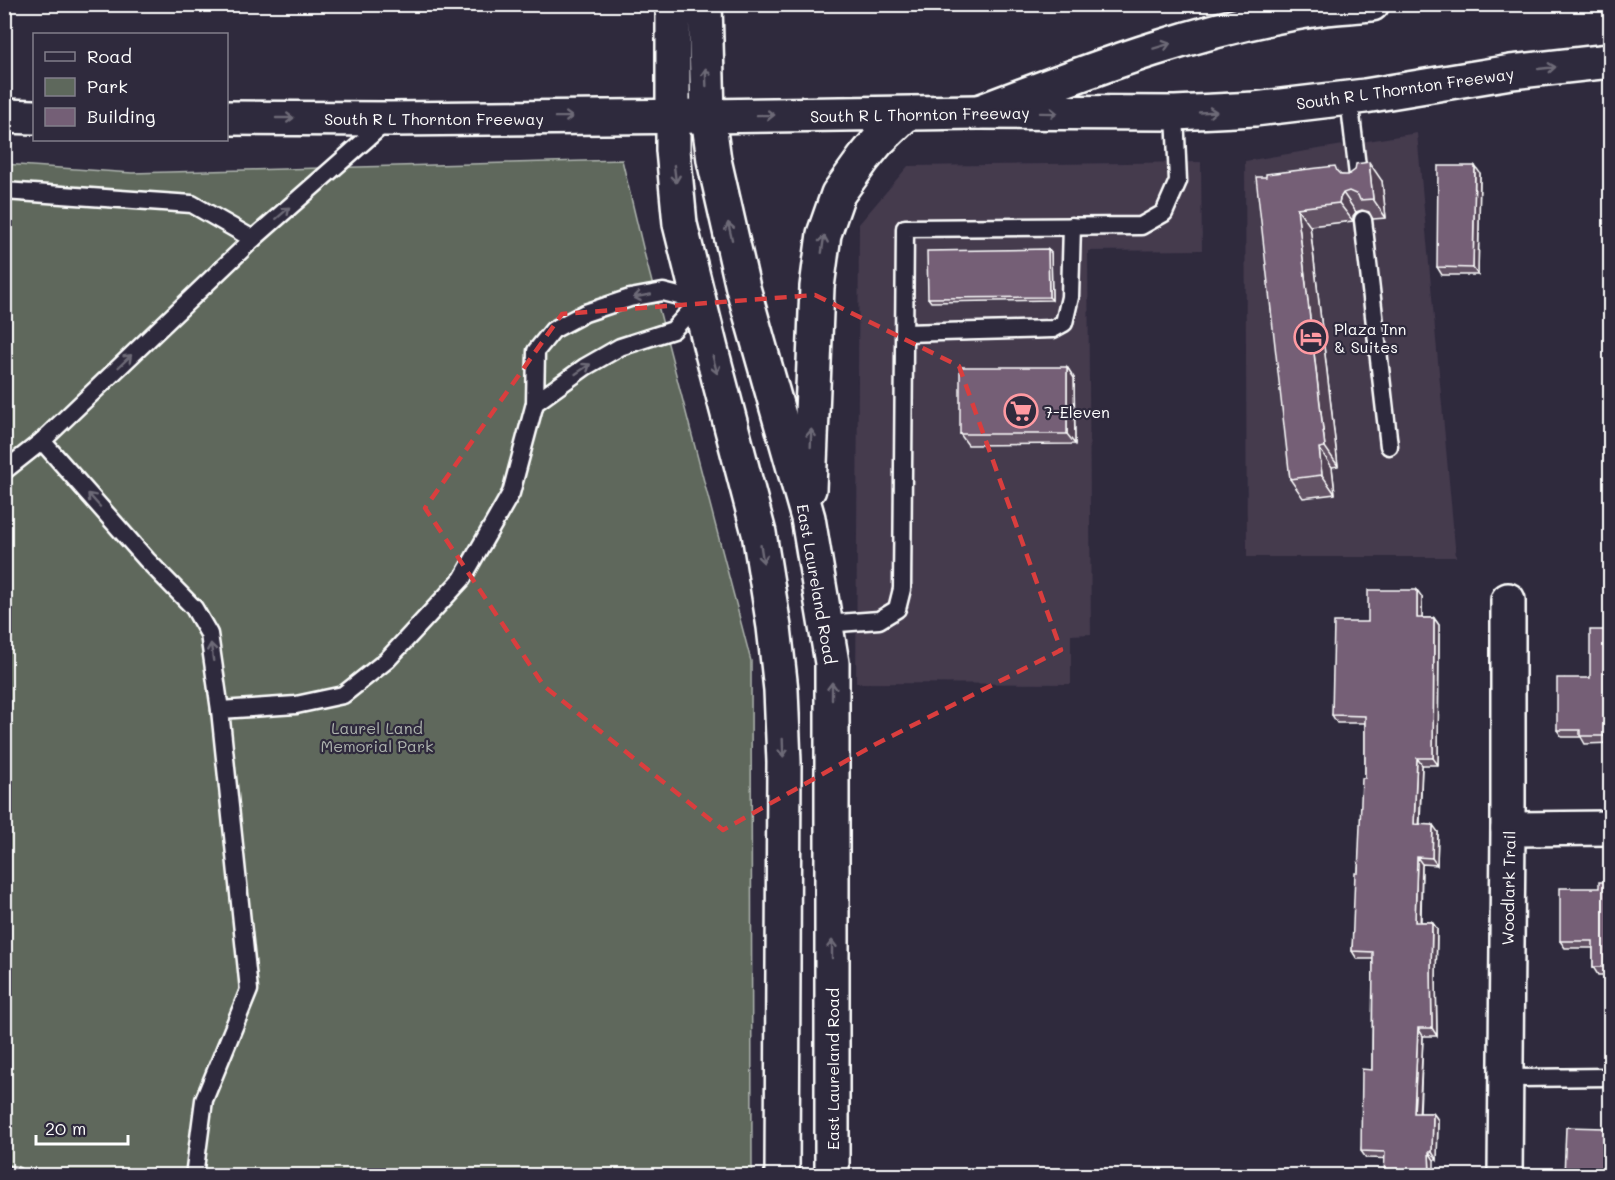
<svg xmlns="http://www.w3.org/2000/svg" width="1615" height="1180" font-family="Mali,sans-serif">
<rect width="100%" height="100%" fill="#2f2a3d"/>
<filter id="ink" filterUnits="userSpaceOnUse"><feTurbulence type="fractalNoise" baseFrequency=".0167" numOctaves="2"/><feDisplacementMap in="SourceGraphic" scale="12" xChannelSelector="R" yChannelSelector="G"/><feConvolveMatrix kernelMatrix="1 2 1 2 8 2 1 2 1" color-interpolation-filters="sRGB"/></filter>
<g filter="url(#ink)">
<!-- built -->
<g fill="#443a4e">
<polygon points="1417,133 1456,557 1247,557 1245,161"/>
<polygon points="1201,162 1202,250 1088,251 1091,634 1071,635 1071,684 856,683 859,224 908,166"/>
</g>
<!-- green -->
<polygon fill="#5e685c" stroke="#aeb4ae" stroke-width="1.5" points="622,160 645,256 751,661 752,1175 5,1175 4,164 132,173"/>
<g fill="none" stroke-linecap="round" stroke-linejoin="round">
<defs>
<g id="service">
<polyline points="1349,98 1359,184"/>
<polyline points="4,191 192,204 253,239"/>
<polyline points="1363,220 1389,446"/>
<polyline points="904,333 1053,329 1064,323 1070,297 1072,226"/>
<polyline points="4,471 42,441"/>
<polyline points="825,624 879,620 897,609 902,589 905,228 1141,226 1164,213 1178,181 1175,113"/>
<polyline points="220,710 209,634 194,608 147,560 42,441 253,239 387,121"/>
<polyline points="1506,1078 1610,1077"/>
<polyline points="4,1174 15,1176"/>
<polyline points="194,1176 204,1100 249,990 220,710 296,705 343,695 387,660 462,579 511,493 535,403 536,351 553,330 585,313 630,298 663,292 699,301 673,330 620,347 585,367 535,403"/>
</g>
<g id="minor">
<polyline points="1508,829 1610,828"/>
<polyline points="1505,1176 1508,829 1508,600"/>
</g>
<g id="secondary">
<polyline points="673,4 673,150 680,224 711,349 759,533 774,627 781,690 784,762 782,1176"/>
<polyline points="705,4 708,116 714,160 743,288 808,518 832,663 832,1176"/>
<polyline points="4,116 34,117"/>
<polyline points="226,118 390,119 708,116 979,112 1175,113 1255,109 1365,96 1511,72 1610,61"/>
<polyline points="809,489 817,287 824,234 838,194 864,158 878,141 906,114"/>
</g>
<path id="motorway" d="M979,112C1092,69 1206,25 1326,8C1341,6 1357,6 1372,4"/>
</defs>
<!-- service casing -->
<use href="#service" stroke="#fff" stroke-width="21"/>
<!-- minor casing -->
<use href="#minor" stroke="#fff" stroke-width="38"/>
<!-- secondary casing -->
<use href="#secondary" stroke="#fff" stroke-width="38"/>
<!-- motorway casing -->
<use href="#motorway" stroke="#fff" stroke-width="38"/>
<!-- service -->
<use href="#service" stroke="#2f2a3d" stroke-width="16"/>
<!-- minor -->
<use href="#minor" stroke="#2f2a3d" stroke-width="33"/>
<!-- secondary -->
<use href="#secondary" stroke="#2f2a3d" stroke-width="33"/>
<!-- motorway -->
<use href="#motorway" stroke="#2f2a3d" stroke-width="33"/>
</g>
<!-- wall -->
<g fill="#645265" stroke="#fff" stroke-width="1.5">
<polygon points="1480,173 1478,275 1442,275 1437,267"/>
<polygon points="1341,175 1382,181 1386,218 1373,219 1369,212 1362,210 1356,212 1353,216 1353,221 1310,226 1338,466 1332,467 1335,494 1303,498 1290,479 1266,177"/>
<polygon points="1048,249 1051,253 1052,300 931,302 928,298"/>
<polygon points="1067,367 1074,378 1075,444 968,445 960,434"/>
<polygon points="1422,597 1422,618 1434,618 1439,625 1438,765 1422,765 1420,824 1438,832 1437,865 1422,864 1421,922 1432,922 1437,929 1436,978 1437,1036 1423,1036 1420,1113 1433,1113 1438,1120 1437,1160 1366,1158 1361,1151 1372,1070 1373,959 1357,959 1352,951 1365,778 1365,723 1337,723 1332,715 1368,622"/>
<polygon points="1611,630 1611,743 1585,744 1581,737 1562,737 1557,730 1590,678"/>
<polygon points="1611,882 1611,975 1598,975 1593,967 1593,948 1565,948 1560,941 1599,888"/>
</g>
<!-- shaded-wall -->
<g fill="#514253" stroke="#fff" stroke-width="1.5">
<polygon points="1369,162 1382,181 1386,218 1373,199"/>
<polygon points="1475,166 1480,173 1478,275 1473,268"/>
<polygon points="1343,193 1356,212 1353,216 1353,221 1339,203 1340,198"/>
<polygon points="1297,208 1310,226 1338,466 1325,447"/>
<polygon points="1048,249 1051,253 1052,300 1049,297"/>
<polygon points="1067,367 1074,378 1075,444 1067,434"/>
<polygon points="1319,448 1332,467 1335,494 1322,475"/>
<polygon points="1417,590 1422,597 1422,626 1417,618"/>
<polygon points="1434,618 1439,625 1438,765 1433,758"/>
<polygon points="1417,758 1422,765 1419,831 1414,824"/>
<polygon points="1433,825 1438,832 1437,865 1432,858"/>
<polygon points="1417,857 1422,864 1420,929 1415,922"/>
<polygon points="1432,922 1437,929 1436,978 1437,1036 1432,1028 1431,970"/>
<polygon points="1418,1028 1423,1036 1419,1120 1414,1113"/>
<polygon points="1433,1113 1438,1120 1437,1160 1432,1152"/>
<polygon points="1605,1128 1610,1135 1610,1154 1605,1147"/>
<polygon points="1429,1152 1434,1160 1434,1176 1430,1176"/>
</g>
<!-- building -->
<g fill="#745f76" stroke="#fff" stroke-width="1.5">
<polygon points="1369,162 1373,199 1360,200 1358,195 1349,191 1343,193 1340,198 1339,203 1297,208 1325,447 1319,448 1322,475 1290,479 1256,177 1266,177 1266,174 1335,166 1337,171 1341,175 1348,175 1355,170 1356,164"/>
<polygon points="1438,166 1475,166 1473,268 1437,267"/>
<polygon points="1048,249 1049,297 928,298 927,251"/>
<rect x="960" y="367" width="107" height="67"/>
<polygon points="1368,590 1417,590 1417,618 1434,618 1433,758 1417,758 1414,824 1433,825 1432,858 1417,857 1415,922 1432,922 1431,970 1432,1028 1418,1028 1414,1113 1433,1113 1432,1152 1429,1152 1430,1176 1384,1176 1385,1152 1361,1151 1362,1069 1372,1070 1373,952 1352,951 1355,873 1358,873 1362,778 1365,778 1365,716 1332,715 1334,622 1368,622"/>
<polygon points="1590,630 1611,630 1611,736 1580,736 1580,730 1557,730 1557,678 1590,678"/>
<polygon points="1599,882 1611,882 1611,967 1593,967 1593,941 1560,941 1560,888 1599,888"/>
<polygon points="1566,1127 1605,1128 1605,1147 1611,1147 1611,1176 1564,1176"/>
</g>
<!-- one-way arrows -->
<defs><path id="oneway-shaft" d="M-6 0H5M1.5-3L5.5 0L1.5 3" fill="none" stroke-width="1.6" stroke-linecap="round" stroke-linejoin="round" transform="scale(1.5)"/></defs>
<g stroke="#6d6a77">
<use href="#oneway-shaft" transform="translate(1162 46) rotate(-17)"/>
<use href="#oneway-shaft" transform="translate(1547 68) rotate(-6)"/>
<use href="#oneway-shaft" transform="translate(706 77) rotate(-92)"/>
<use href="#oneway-shaft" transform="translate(1208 112) rotate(-3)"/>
<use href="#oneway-shaft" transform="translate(1049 113) rotate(1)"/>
<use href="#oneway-shaft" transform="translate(766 115) rotate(-1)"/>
<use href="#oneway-shaft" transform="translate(564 117) rotate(-1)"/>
<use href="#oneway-shaft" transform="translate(285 118)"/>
<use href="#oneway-shaft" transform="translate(675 174) rotate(83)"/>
<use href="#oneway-shaft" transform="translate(283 213) rotate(-41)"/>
<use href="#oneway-shaft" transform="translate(730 231) rotate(-103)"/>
<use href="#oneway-shaft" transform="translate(823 244) rotate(-82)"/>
<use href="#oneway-shaft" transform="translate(642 296) rotate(170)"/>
<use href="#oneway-shaft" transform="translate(125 361) rotate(-44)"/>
<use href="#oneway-shaft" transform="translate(715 365) rotate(75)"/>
<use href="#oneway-shaft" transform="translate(583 369) rotate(-34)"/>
<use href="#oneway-shaft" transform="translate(811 438) rotate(-88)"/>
<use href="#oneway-shaft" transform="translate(94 500) rotate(-132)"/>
<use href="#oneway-shaft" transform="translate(762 554) rotate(81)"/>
<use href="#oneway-shaft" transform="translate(212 652) rotate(-98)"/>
<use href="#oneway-shaft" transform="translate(832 691) rotate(-90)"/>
<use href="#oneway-shaft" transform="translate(783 748) rotate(88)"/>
<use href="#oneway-shaft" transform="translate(832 949) rotate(-90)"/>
</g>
</g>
<!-- marked area -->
<path fill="none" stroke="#da3e3e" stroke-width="4.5" stroke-dasharray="12 8" stroke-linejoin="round" d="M815,295L959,366L1061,650L876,744L723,830L544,686L425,508L562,314Z"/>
<!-- icons -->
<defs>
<symbol id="hotel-ring" viewBox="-11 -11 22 22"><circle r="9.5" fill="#2f2a3d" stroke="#ff9aa2" stroke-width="1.5"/><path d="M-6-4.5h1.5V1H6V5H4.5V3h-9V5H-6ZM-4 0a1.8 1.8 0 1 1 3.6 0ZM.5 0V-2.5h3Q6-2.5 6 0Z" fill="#ff9aa2"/></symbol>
<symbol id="supermarket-ring" viewBox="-11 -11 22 22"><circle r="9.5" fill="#2f2a3d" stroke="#ff9aa2" stroke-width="1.5"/><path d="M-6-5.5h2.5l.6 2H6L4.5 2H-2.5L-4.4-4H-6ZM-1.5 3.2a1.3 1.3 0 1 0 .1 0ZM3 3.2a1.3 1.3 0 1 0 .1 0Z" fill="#ff9aa2"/></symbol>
</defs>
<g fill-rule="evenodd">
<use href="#hotel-ring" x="1292" y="318" width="38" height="38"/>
<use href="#supermarket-ring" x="1002" y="392" width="38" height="38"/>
</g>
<g text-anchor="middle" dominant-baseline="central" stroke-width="4.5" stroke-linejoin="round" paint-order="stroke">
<!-- street labels -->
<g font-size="16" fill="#fff" stroke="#2f2a3d">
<text transform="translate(1405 88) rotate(-8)">South R L Thornton Freeway</text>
<text transform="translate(920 114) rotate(-1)">South R L Thornton Freeway</text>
<text x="434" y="118">South R L Thornton Freeway</text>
<text transform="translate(817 584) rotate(80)">East Laureland Road</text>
<text transform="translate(1508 888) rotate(-89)">Woodlark Trail</text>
<text transform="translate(832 1069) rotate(-90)">East Laureland Road</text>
</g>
<!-- poi labels -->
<g font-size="16" fill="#fff" stroke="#2f2a3d" text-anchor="start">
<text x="1334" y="328">Plaza Inn<tspan x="1334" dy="18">&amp; Suites</tspan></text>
<text x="1044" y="411">7-Eleven</text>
</g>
<!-- park labels -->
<g font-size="16" fill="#aeb4ae" stroke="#2f2a3d">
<text x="377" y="727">Laurel Land<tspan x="377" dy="18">Memorial Park</tspan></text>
</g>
</g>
<!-- margin -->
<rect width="1615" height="1180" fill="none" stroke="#2f2a3d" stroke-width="24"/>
<rect x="12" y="12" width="1591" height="1156" fill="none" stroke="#fff" stroke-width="2" filter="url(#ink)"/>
<!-- legend -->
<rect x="33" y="33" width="195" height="108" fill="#2f2a3d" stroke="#827f8b" stroke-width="1.5"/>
<rect x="45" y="52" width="30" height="9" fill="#2f2a3d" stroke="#827f8b" stroke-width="1.5"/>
<text x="87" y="63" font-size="18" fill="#ffffff">Road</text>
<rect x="45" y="78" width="30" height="18" fill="#5e685c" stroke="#827f8b" stroke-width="1.5"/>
<text x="87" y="93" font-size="18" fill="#ffffff">Park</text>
<rect x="45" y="108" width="30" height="18" fill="#745f76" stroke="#827f8b" stroke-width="1.5"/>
<text x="87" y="123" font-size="18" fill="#ffffff">Building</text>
<!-- scale -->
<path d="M36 1135v9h92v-9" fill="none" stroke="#ffffff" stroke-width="3"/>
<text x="45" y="1135" font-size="18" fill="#ffffff" stroke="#2f2a3d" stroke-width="4.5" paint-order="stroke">20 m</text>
</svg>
